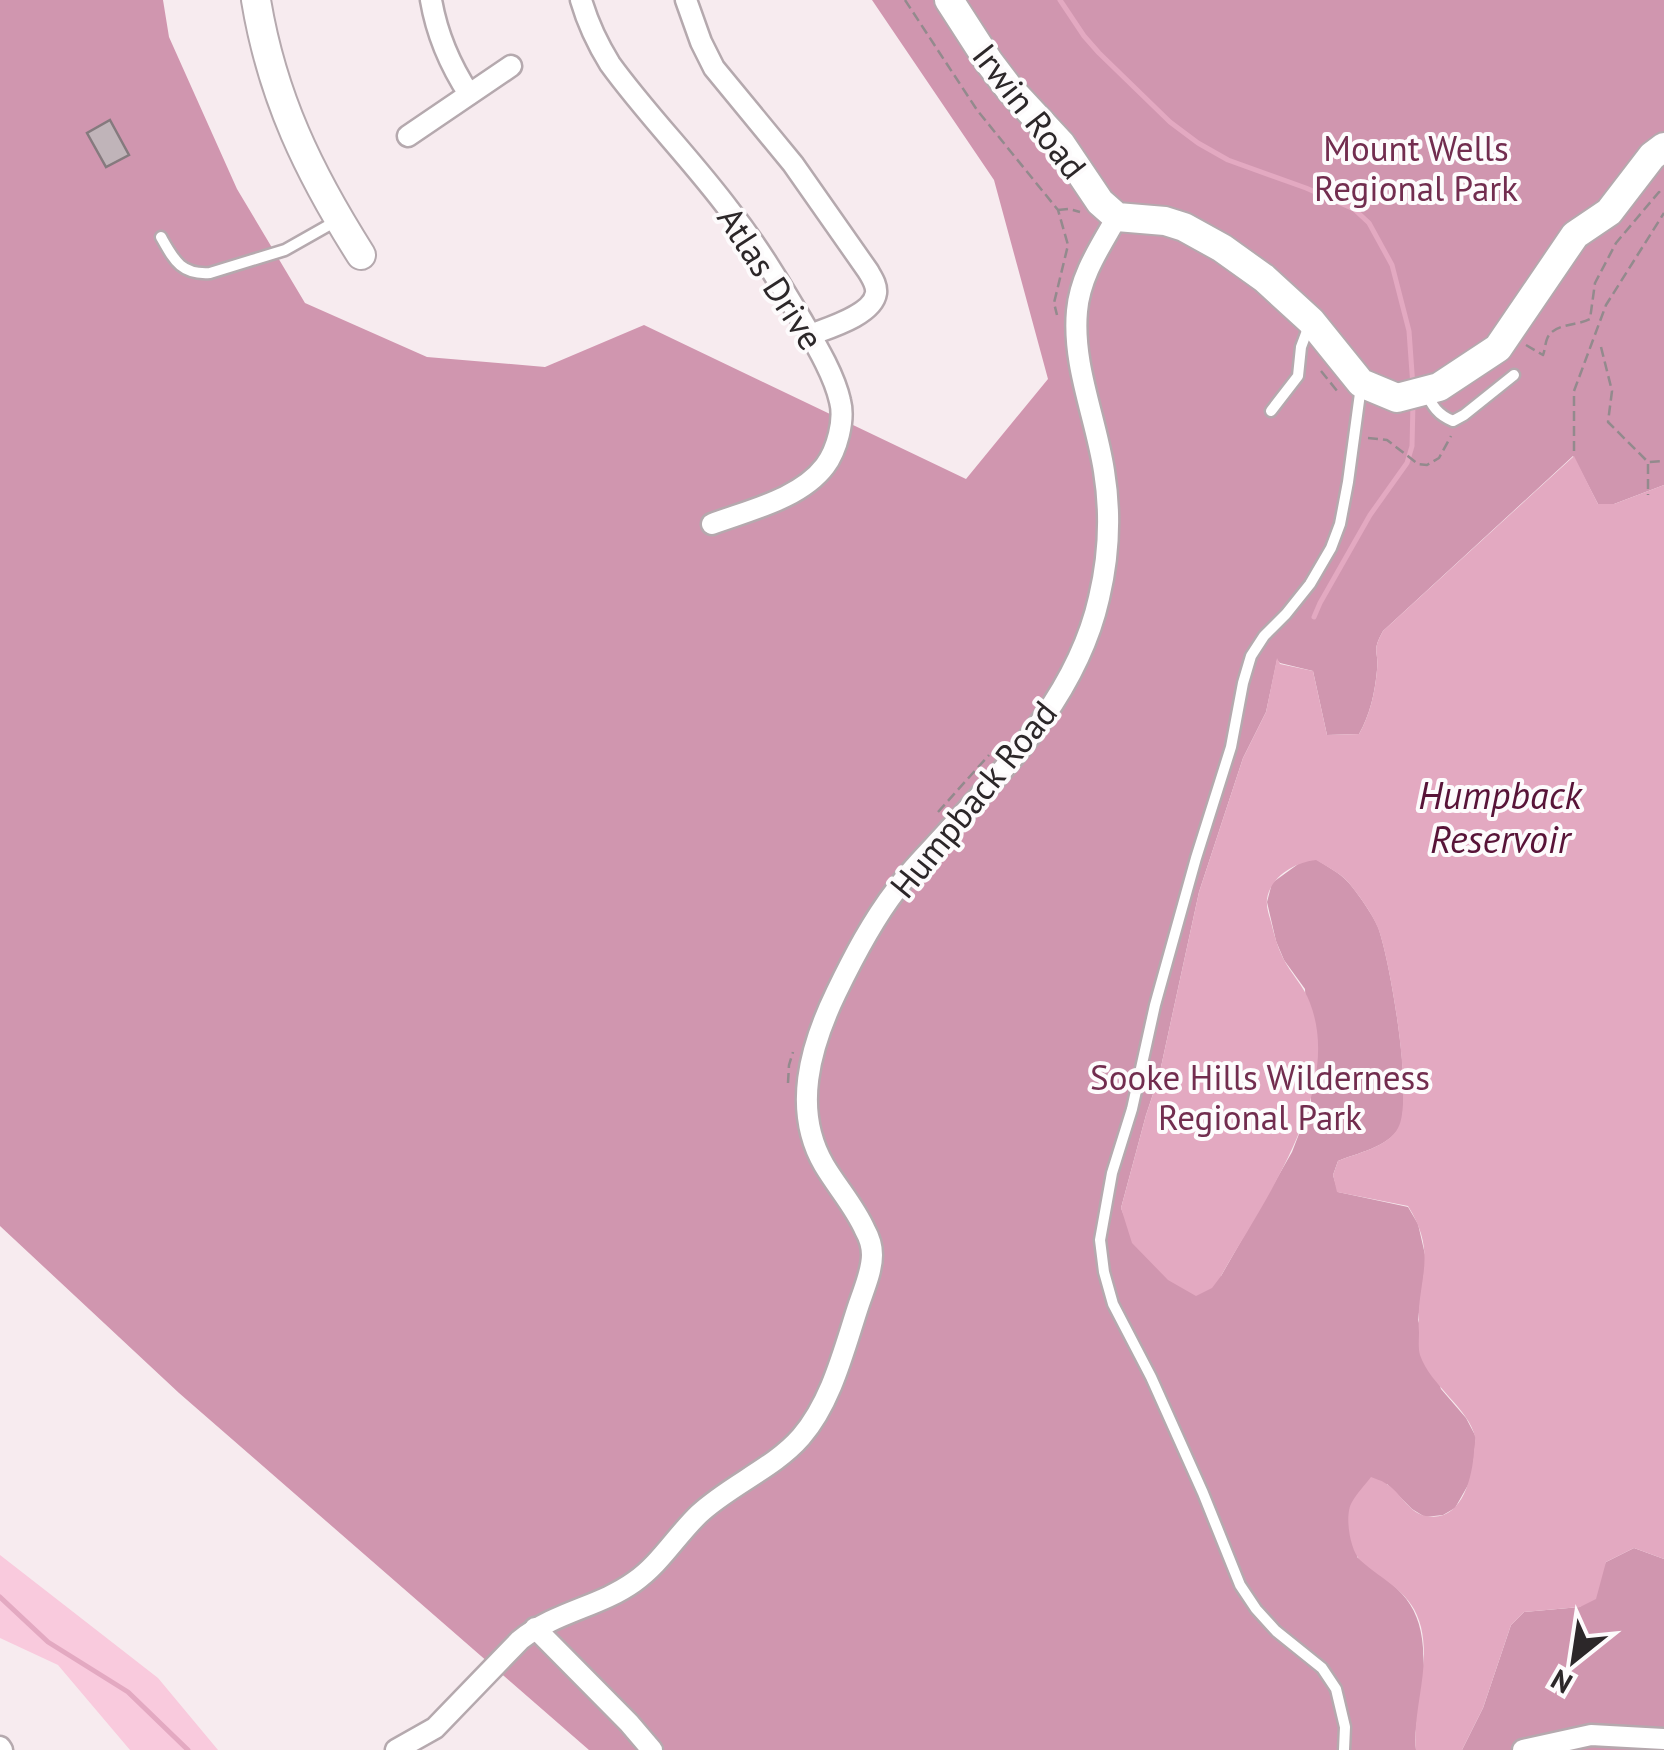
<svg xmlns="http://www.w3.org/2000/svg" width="1664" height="1750" font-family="'PT Sans',sans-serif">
<rect width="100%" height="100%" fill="#f7ebef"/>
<!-- green -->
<polygon fill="#f9cadd" points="0,1555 158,1678 218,1750 130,1750 58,1665 0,1638"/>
<!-- forest -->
<g fill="#d096af">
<path d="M0,0H163L169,37L237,189L305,303L427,357L545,367L644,325L966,479L1048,379L994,180L872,0H1664V485L1614,504H1598L1573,456L1383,631C1371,653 1379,649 1377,670C1375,692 1370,715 1359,734L1327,735L1313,671L1280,663L1277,660L1266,712L1243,758L1199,892L1159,1076L1146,1115L1121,1208L1127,1223L1221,1276L1292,1152L1311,1103L1305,989L1284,960L1276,941L1267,902L1272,883L1301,862L1316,859C1326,866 1340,873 1348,882C1357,892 1373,915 1378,927C1390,959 1414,1100 1399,1128C1388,1147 1357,1153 1338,1161L1333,1175L1338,1192L1408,1207L1418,1224L1426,1259L1418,1320L1441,1389L1466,1418L1476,1437L1472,1478L1455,1508L1443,1515L1425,1517L1412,1509L1387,1484L1357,1557C1393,1584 1420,1599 1423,1648C1423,1659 1425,1669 1424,1680C1422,1704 1413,1726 1416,1750H589L179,1393L0,1226Z"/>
<polygon points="1634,1548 1664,1559 1664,1750 1462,1750 1483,1708 1511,1625 1524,1612 1580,1607 1606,1562"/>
</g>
<!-- water -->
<path fill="#e3a9c1" d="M1574,456L1598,504H1614L1664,485V1559L1634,1548L1606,1562L1596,1599L1580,1607L1524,1612L1511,1625L1483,1708L1462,1750H1416C1412,1710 1431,1670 1421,1627C1413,1592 1383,1581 1360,1560C1350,1550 1344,1515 1352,1502C1357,1493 1365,1485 1371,1477C1375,1479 1381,1480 1385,1483C1400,1491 1408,1513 1426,1516C1462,1523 1472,1478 1474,1452C1474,1451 1476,1438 1475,1437C1470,1410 1430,1385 1420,1355C1418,1348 1419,1339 1419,1332C1415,1281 1440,1257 1408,1206L1337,1192L1333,1175L1338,1161C1357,1153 1388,1147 1398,1128C1414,1100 1390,959 1378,928C1372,913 1358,894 1348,882C1340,873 1326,866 1316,860C1295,862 1270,877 1267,899C1266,907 1269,915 1271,922C1274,934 1277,946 1283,958C1291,974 1304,986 1310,1003C1344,1091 1263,1202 1221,1276L1212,1288L1196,1296L1168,1280L1132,1243L1121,1208L1146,1115L1159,1076L1199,892L1243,758L1266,712L1277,658L1280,664L1313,671L1327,735L1359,734C1370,715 1375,692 1377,670C1379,649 1371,653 1383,631Z"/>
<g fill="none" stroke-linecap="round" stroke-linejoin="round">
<!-- stream -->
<g stroke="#e3a9c1" stroke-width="5">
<polyline points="1060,0 1084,36 1099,53 1170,122 1198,143 1228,160 1306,188 1354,209 1369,223 1392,265 1409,331 1413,387"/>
<polyline points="1314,617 1320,603 1370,515 1407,463 1412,446 1413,403"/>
<polyline points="0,1597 48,1642 128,1692 188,1750"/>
</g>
</g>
<!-- building -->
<polygon fill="#c0b4b9" stroke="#857a7e" stroke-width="2.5" points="110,120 129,155 106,167 87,133"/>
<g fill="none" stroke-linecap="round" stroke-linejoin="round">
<defs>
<g id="lane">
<path d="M161,237C174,260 181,275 210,273L285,250L338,220"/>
<path d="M1426,392C1432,406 1438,415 1453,421L1464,415L1514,375"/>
<polyline points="1271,411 1298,376 1301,347 1310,323"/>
<polyline points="1344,1750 1345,1727 1336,1689 1322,1668 1276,1631 1256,1609 1240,1585 1203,1493 1151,1377 1113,1304 1104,1272 1100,1240 1112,1173 1132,1109 1155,1005 1196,858 1231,747 1243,683 1251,656 1264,636 1286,614 1310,584 1331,548 1340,524 1348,482 1361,386"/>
</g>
<g id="street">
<path d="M431,0C437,35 450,65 469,94"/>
<path d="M581,0C588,24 597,43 610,64C647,115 692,160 730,211C757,245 779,282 801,319C815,343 834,374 840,401C845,420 837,450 825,466C800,499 749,510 712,524"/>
<path d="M686,0L701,42L714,68L793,164L868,271C872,278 877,285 876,293C873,315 828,328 810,335"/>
<polyline points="408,136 511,66"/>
<polyline points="535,1628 629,1723 652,1750"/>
<polyline points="0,1747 2,1750"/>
<path d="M396,1750L435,1728L520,1640C557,1611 599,1607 634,1582C660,1564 676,1536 699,1514C730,1485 774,1468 801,1437C832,1401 844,1349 859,1304C864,1289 872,1271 872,1255C872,1247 869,1237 865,1230C855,1207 837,1187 824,1165C792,1110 810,1047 836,993C853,958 872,921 896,890C911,869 930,851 947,832C1010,763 1078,692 1099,598C1109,556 1111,514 1104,471C1096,418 1072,365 1077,311C1080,276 1100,247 1117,217"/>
<polyline points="1523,1750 1591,1735 1664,1739"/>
</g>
<g id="secondary">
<path d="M256,0C272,97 309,173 361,255"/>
<polyline points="949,0 989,62 1008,87 1061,144 1100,202 1117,217 1165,221 1184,227 1222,248 1264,278 1311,321 1361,383 1397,398 1439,387 1498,348 1575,235 1609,212 1652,156 1664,147"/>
</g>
</defs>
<!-- lane casing -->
<use href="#lane" stroke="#b5a9ae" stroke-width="15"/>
<!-- street casing -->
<use href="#street" stroke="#b5a9ae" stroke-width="25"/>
<!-- secondary casing -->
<use href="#secondary" stroke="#b5a9ae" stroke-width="32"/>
<!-- path -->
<g stroke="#938a8d" stroke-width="2.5" stroke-dasharray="10 5" stroke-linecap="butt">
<polyline points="905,0 977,110 1058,210 1068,245 1054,303 1057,315"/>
<polyline points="1058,210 1069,209 1080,212"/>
<path d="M1526,345L1543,355C1545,350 1545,344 1547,339C1553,323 1577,326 1590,319L1595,283L1616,243L1659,192L1664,196"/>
<polyline points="1601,347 1612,391 1608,422 1648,462 1664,461"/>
<polyline points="1321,371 1338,392"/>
<polyline points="1368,438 1387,440 1418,464 1427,465 1439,458 1451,436"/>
<polyline points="1574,451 1574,391 1606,305 1664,213"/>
<polyline points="1648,464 1648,495"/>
<polyline points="938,812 989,755"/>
<polyline points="788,1083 789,1065 793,1052"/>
</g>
<!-- lane -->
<use href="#lane" stroke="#fff" stroke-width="10"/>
<!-- street -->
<use href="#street" stroke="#fff" stroke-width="20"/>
<!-- secondary -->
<use href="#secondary" stroke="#fff" stroke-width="28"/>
</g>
<g text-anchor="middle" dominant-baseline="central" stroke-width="8" stroke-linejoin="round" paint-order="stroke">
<!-- street labels -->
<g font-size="35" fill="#2c2729" stroke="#fdfbfc">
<text transform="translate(1030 111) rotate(52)">Irwin Road</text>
<text transform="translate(771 278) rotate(57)">Atlas Drive</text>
<text transform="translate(973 799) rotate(-51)">Humpback Road</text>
</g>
<!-- park labels -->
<g font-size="35" fill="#722d4f" stroke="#fdfbfc">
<text x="1416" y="148">Mount Wells<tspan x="1416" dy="40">Regional Park</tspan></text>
<text x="1260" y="1077">Sooke Hills Wilderness<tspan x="1260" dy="40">Regional Park</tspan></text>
</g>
<!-- water labels -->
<g font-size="38" font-style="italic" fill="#581438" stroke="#fdfbfc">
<text x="1500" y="794">Humpback<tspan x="1500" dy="44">Reservoir</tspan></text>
</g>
</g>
<!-- north arrow -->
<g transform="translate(1574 1660) rotate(210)" stroke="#fdfbfc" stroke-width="8" paint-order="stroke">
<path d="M0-8L18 38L0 25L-18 38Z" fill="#2c2729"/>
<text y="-15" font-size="28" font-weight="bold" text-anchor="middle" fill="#2c2729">N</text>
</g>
</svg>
